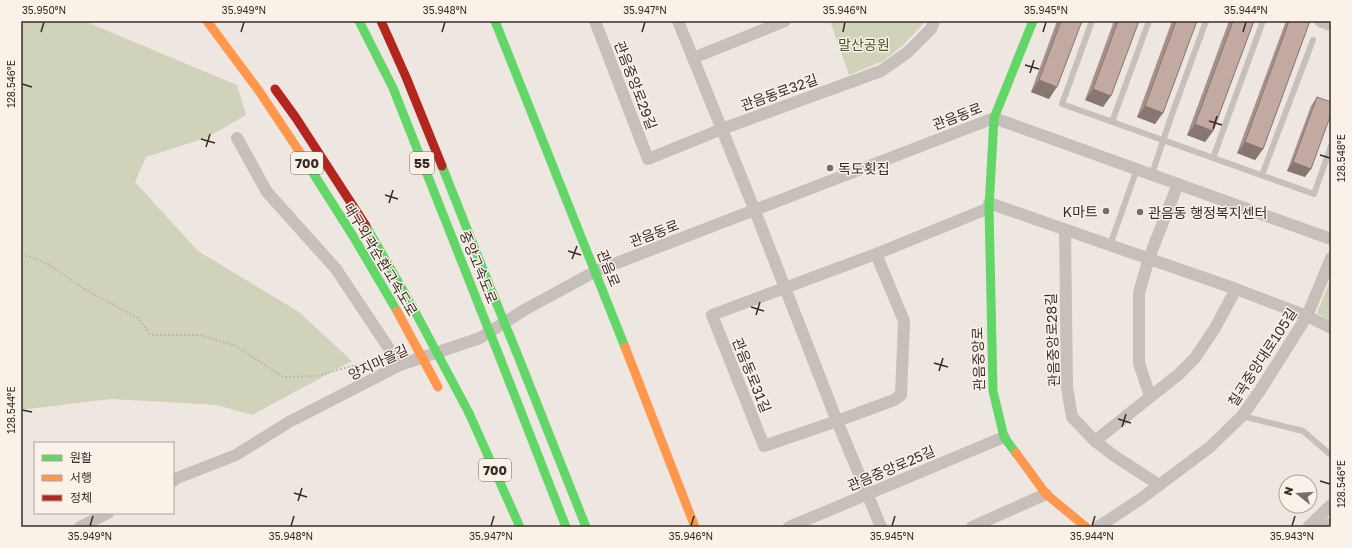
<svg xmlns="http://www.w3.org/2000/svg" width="1352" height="548" font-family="'Golos Text','Noto Sans KR',sans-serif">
<rect width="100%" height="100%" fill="#eee7e1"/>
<!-- green -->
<g fill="#d0d3ba">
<polygon points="21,21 84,21 237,85 246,115 206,138 146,157 135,182 198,251 299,312 352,361 252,415 217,405 111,399 21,410"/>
<polygon points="830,21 926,21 902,46 883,61 849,75"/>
<polygon points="1331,278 1331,322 1317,313"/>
</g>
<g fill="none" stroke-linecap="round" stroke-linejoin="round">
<!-- path -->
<polyline stroke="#bfb7b2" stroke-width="2" stroke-dasharray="2 2" stroke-linecap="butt" points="21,256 28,256 48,264 86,290 138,318 151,335 200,335 236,346 283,377 317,376 373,360 381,362"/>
<!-- lane -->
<g stroke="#c6bfba" stroke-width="6">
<polyline points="1092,21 1062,104 1314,194 1331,146"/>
<polyline points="1112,122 1149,21"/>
<polyline points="1213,158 1263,21"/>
<polyline points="1152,174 1171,117 1206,21"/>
<polyline points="1262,175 1313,40"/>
<polyline points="1110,245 1137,169"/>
<polyline points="1242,416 1303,431 1331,455"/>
</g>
<!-- street -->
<g stroke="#c6bfba" stroke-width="12">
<polyline points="595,21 648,159 722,129 881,71 908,52 931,29 934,21"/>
<polyline points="678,21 755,211 837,421 881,527"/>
<polyline points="1320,21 1331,25"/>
<polyline points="693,58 785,21"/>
<polyline points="237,138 267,192 336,269 400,365"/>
<polyline points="989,203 1236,289 1307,316 1331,328"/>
<polyline points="1065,230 1067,387 1072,417 1095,441 1113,455 1159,485"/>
<polyline points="876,254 904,321 901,395 894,400 837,421 764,446 712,315 876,254 989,208"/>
<polyline points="1150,396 1139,363 1139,293 1149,258 1178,184"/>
<polyline points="1095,441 1179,374 1195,358 1215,328 1236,289"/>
<polyline points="173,481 177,478 236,455 289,422 400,365 480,338 526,309 596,271 994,118 1331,239"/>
<polyline points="1317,518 1331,527"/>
<polyline points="80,527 108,513"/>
<polyline points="789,527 1004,437"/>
<polyline points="972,527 1046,494"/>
<polyline points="1098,527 1142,498 1210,447 1242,416 1261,389 1307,316 1331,258"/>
<polyline points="1308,527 1331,505"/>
</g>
<!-- fast -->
<g stroke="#63d668" stroke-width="9">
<polyline points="359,21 393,88 480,308"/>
<polyline points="495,21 625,347"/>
<polyline points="301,154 353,236 397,311"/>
<polyline points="442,166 496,302"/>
<polyline points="366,226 412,306"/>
<polyline points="516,351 586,527"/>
<polyline points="500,358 566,527"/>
<polyline points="469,413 520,527"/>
<polyline points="1016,453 1004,437 993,391 989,208 994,118 1033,21"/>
</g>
<!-- slow -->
<g stroke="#ff974d" stroke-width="9">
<polyline points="207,21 259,91 301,154"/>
<polyline points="625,347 695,527"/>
<polyline points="1016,453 1046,494 1086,527"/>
</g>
<!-- jam -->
<g stroke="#b3261e" stroke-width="9">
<polyline points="381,21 406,77 442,166"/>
<polyline points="275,89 296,118 366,226"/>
</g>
<!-- fast-bridge -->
<g stroke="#63d668" stroke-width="9">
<polyline points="496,302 516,351"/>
<polyline points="412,306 469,413"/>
<polyline points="480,308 500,358"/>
</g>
<!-- slow-bridge -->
<polyline stroke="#ff974d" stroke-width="9" points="397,311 438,387"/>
</g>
<!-- wall -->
<g fill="#a7918b">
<polygon points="1057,21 1082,21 1049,99 1031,92"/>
<polygon points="1114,21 1139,21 1103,107 1085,100"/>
<polygon points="1172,21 1197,21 1155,124 1137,117"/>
<polygon points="1229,21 1254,21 1213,131 1205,142 1187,135"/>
<polygon points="1286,21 1310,21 1263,149 1255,160 1237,153"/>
<polygon points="1317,97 1305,177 1287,171 1311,106"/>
</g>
<!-- shaded-wall -->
<g fill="#887671">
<polygon points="1039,80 1057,87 1049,99 1031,92"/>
<polygon points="1093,89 1111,96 1103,107 1085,100"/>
<polygon points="1145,106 1163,113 1155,124 1137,117"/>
<polygon points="1195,124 1213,131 1205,142 1187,135"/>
<polygon points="1245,142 1263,149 1255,160 1237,153"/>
<polygon points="1293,162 1311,169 1305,177 1287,171"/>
</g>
<!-- building -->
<g fill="#c2a9a2" stroke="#887671">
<polygon points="1061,21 1082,21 1057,87 1039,80"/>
<polygon points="1118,21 1139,21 1111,96 1093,89"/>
<polygon points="1176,21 1197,21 1163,113 1145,106"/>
<polygon points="1233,21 1254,21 1213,131 1195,124"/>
<polygon points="1289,21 1310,21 1263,149 1245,142"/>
<polygon points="1317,97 1331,102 1331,114 1311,169 1293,162"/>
</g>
<!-- ticks -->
<path fill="none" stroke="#382c28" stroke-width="1.5" d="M41,32L44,22M241,32L244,22M442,32L445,22M642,32L645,22M843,32L845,22M1043,32L1046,22M1243,32L1246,22M1025,65L1039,69M1030,73L1034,60M22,84L32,87M1209,121L1222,125M1213,129L1217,116M201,139L215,143M206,147L210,134M1320,155L1330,158M385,195L398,199M389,203L393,190M568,251L581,255M572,259L577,246M751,307L764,311M756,315L760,302M934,363L948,367M939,371L943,358M22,410L32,412M1118,419L1131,423M1122,427L1126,414M1320,481L1330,484M294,493L307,497M298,501L302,488M90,526L93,516M291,526L294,516M491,526L494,516M691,526L694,516M892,526L895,516M1092,526L1095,516M1292,526L1295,516"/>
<!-- markers -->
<g fill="#786d69" stroke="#faf1e8" stroke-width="1.5">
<circle cx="830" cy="168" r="4"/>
<circle cx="1106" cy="211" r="4"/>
<circle cx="1140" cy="212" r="4"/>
</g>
<g text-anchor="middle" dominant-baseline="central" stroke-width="3" stroke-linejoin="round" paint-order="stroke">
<!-- shield labels -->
<g fill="#faf1e8" stroke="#726762" stroke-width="1">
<rect x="291" y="152" width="32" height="22" rx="3"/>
<rect x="410" y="152" width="24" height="22" rx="3"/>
<rect x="479" y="459" width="32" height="22" rx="3"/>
</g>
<g font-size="13" font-weight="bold" fill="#382c28">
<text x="307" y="163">700</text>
<text x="422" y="163">55</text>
<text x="495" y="470">700</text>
</g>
<!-- park labels -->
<g font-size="14" fill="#49572b" stroke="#faf1e8">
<text x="864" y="44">말산공원</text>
</g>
<!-- street labels -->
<g font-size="14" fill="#382c28" stroke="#faf1e8">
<text transform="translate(636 85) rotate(69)">관음중앙로29길</text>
<text transform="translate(779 92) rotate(-20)">관음동로32길</text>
<text transform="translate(957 116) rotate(-21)">관음동로</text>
<text transform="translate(654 233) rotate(-21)">관음동로</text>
<text transform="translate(381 259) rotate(59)">대구외곽순환고속도로</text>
<text transform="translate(479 267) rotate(68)">중앙고속도로</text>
<text transform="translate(609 268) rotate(68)">관음로</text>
<text transform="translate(1052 340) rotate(-92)">관음중앙로28길</text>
<text transform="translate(1262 357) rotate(-57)">칠곡중앙대로105길</text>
<text transform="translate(978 359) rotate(-92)">관음중앙로</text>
<text transform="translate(378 362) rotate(-25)">양지마을길</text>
<text transform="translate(752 375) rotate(68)">관음동로31길</text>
<text transform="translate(891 468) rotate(-23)">관음중앙로25길</text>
</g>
<!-- poi labels -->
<g font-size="14" fill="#382c28" stroke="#faf1e8" text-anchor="start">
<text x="838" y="168">독도횟집</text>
<text x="1098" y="211" text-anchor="end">K마트</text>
<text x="1148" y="212">관음동 행정복지센터</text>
</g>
</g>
<!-- border -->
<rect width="1352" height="548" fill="none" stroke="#faf1e8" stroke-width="44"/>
<!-- legend -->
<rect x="34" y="442" width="140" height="72" fill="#faf1e8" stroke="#aca29b"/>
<rect x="42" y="455" width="20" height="6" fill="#63d668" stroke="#aca29b"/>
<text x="70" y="462" font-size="12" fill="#382c28">원활</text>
<rect x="42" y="475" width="20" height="6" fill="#ff974d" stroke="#aca29b"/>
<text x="70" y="482" font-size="12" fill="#382c28">서행</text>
<rect x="42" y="495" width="20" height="6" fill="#b3261e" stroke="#aca29b"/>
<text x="70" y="502" font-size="12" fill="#382c28">정체</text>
<!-- north arrow -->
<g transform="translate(1298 494) rotate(287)"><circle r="19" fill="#faf1e8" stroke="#aca29b"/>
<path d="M0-3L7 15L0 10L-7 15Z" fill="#786d69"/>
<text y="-6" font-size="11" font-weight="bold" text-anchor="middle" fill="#382c28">N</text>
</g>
<rect x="22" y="22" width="1308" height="504" fill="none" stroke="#382c28" stroke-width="1.5"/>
<g font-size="10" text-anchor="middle" fill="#382c28">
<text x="44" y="14">35.950°N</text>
<text x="244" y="14">35.949°N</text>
<text x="445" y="14">35.948°N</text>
<text x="645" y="14">35.947°N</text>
<text x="845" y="14">35.946°N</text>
<text x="1046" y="14">35.945°N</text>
<text x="1246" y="14">35.944°N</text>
<text transform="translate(11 84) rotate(-90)" y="4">128.546°E</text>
<text transform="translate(1341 158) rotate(-90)" y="4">128.548°E</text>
<text transform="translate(11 410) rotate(-90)" y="4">128.544°E</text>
<text transform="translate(1341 484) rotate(-90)" y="4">128.546°E</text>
<text x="90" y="540">35.949°N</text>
<text x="291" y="540">35.948°N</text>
<text x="491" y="540">35.947°N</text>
<text x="691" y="540">35.946°N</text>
<text x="892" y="540">35.945°N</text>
<text x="1092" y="540">35.944°N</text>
<text x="1292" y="540">35.943°N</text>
</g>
</svg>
